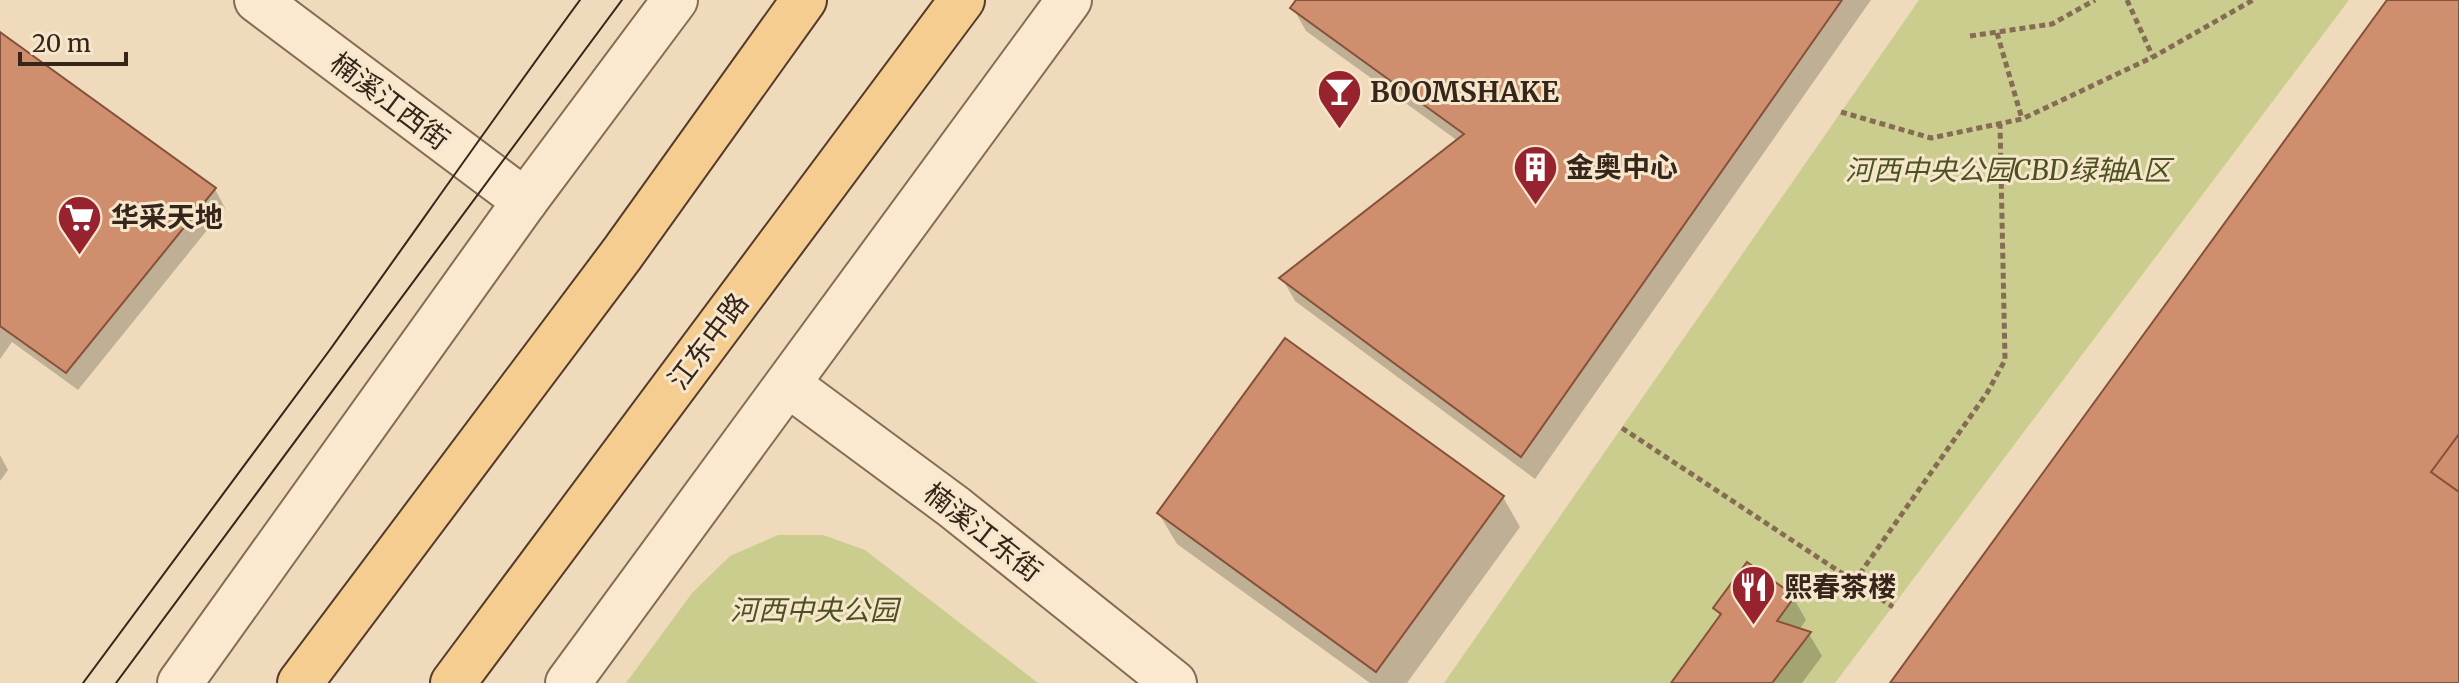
<svg xmlns="http://www.w3.org/2000/svg" width="2459" height="683" font-family="Merriweather,'Noto Sans SC',serif">
<rect width="100%" height="100%" fill="#efdbbb"/>
<!-- green -->
<g fill="#cbcd8f">
<polygon points="1919,0 2349,0 1835,683 1444,683"/>
<polygon points="778,535 823,535 865,550 1038,683 626,683 692,593 730,556"/>
</g>
<!-- shadow -->
<g fill="#0003">
<polygon points="1298,0 1871,0 1535,479 1295,301 1282,278 1458,141 1306,31 1293,8"/>
<polygon points="0,34 215,189 225,208 78,390 12,342 0,359"/>
<polygon points="0,455 8,470 0,481"/>
<polygon points="1503,497 1520,527 1407,683 1370,683 1177,544 1159,514"/>
<polygon points="1793,597 1806,620 1799,630 1809,634 1822,656 1802,683 1673,683 1721,618 1715,608"/>
</g>
<!-- building -->
<g fill="#cf8f6f" stroke="#86513a" stroke-width="2">
<polygon points="1296,0 1842,0 1521,457 1279,278 1464,134 1290,8"/>
<polygon points="2387,0 2459,0 2459,683 1890,683"/>
<polygon points="0,32 216,188 66,373 0,326"/>
<polygon points="1285,338 1504,496 1376,672 1157,513"/>
<polygon points="2459,434 2459,492 2431,472"/>
<polygon points="1747,562 1795,596 1777,621 1811,632 1772,683 1671,683 1721,614 1713,608"/>
</g>
<g fill="none" stroke-linecap="round" stroke-linejoin="round">
<defs>
<g id="minor">
<polyline points="257,0 525,201"/>
<polyline points="789,385 954,507 1174,683"/>
<polyline points="180,683 525,201 675,0"/>
<polyline points="568,683 1069,0"/>
</g>
<g id="major">
<polyline points="300,683 622,254 804,0"/>
<polyline points="453,683 962,0"/>
</g>
</defs>
<!-- minor casing -->
<use href="#minor" stroke="#866b55" stroke-width="48"/>
<!-- major casing -->
<use href="#major" stroke="#533a2a" stroke-width="48"/>
<!-- path -->
<g stroke="#866b55" stroke-width="5" stroke-dasharray="6 4" stroke-linecap="butt">
<polyline points="2127,0 2153,57"/>
<polyline points="1997,33 2022,119"/>
<polyline points="1970,36 2052,24 2095,0"/>
<polyline points="1841,112 1931,138 2022,119 2153,57 2253,0"/>
<polyline points="1622,428 1893,607"/>
<polyline points="1854,582 1987,393 2005,360 2000,124"/>
</g>
<!-- minor -->
<use href="#minor" stroke="#fae9ce" stroke-width="44"/>
<!-- major -->
<use href="#major" stroke="#f5cd90" stroke-width="44"/>
<!-- tram -->
<g stroke="#35251a" stroke-width="2">
<path d="M83,683C165,572 248,462 329,351C413,234 495,116 580,0"/>
<polyline points="116,683 622,0"/>
</g>
</g>
<!-- icons -->
<defs>
<symbol id="bar-pin" viewBox="-11 -11 22 30"><path d="M0 17L-7.5 6A9.5 9.5 0 1 1 7.5 6Z" fill="#97232e" stroke="#f6e6cb"/><path d="M-6-5H6L.8 .8V4.5H3.5V6h-7V4.5H-.8V.8Z" fill="#fff"/></symbol>
<symbol id="building-pin" viewBox="-11 -11 22 30"><path d="M0 17L-7.5 6A9.5 9.5 0 1 1 7.5 6Z" fill="#97232e" stroke="#f6e6cb"/><path d="M-4-6H4V6H1V3H-1V6H-4ZM-2.5-4.3h1.7v1.8h-1.7ZM.8-4.3h1.7v1.8H.8ZM-2.5-1h1.7V.8h-1.7ZM.8-1h1.7V.8H.8Z" fill="#fff"/></symbol>
<symbol id="supermarket-pin" viewBox="-11 -11 22 30"><path d="M0 17L-7.5 6A9.5 9.5 0 1 1 7.5 6Z" fill="#97232e" stroke="#f6e6cb"/><path d="M-6-5.5h2.5l.6 2H6L4.5 2H-2.5L-4.4-4H-6ZM-1.5 3.2a1.3 1.3 0 1 0 .1 0ZM3 3.2a1.3 1.3 0 1 0 .1 0Z" fill="#fff"/></symbol>
<symbol id="restaurant-pin" viewBox="-11 -11 22 30"><path d="M0 17L-7.5 6A9.5 9.5 0 1 1 7.5 6Z" fill="#97232e" stroke="#f6e6cb"/><path d="M-5-6h1v4h1v-4h1v4h1v-4h1v5L-1.5 .5V6h-2V.5L-5-1ZM5-6V6H3V1.5H1.5Q1.5-4 5-6Z" fill="#fff"/></symbol>
</defs>
<g fill-rule="evenodd">
<use href="#bar-pin" x="1314" y="66" width="51" height="69"/>
<use href="#building-pin" x="1510" y="142" width="51" height="69"/>
<use href="#supermarket-pin" x="54" y="192" width="51" height="69"/>
<use href="#restaurant-pin" x="1728" y="562" width="51" height="69"/>
</g>
<g text-anchor="middle" dominant-baseline="central" stroke-width="6" stroke-linejoin="round" paint-order="stroke">
<!-- poi labels -->
<g font-size="28" font-weight="bold" fill="#35251a" stroke="#f6e6cb" text-anchor="start">
<text x="1370" y="92">BOOMSHAKE</text>
<text x="1566" y="167">金奥中心</text>
<text x="111" y="217">华采天地</text>
<text x="1784" y="587">熙春茶楼</text>
</g>
<!-- street labels -->
<g font-size="28" fill="#35251a" stroke="#f6e6cb">
<text transform="translate(390 101) rotate(37)">楠溪江西街</text>
<text transform="translate(708 341) rotate(-53)">江东中路</text>
<text transform="translate(983 532) rotate(38)">楠溪江东街</text>
</g>
<!-- park labels -->
<g font-size="28" font-style="italic" fill="#4a5220" stroke="#f6e6cb">
<text x="2008" y="170">河西中央公园CBD绿轴A区</text>
<text x="814" y="610">河西中央公园</text>
</g>
</g>
<!-- scale -->
<path d="M20 52v12h106v-12" fill="none" stroke="#35251a" stroke-width="4"/>
<text x="32" y="52" font-size="24" fill="#35251a" stroke="#f6e6cb" stroke-width="6" paint-order="stroke">20 m</text>
</svg>
